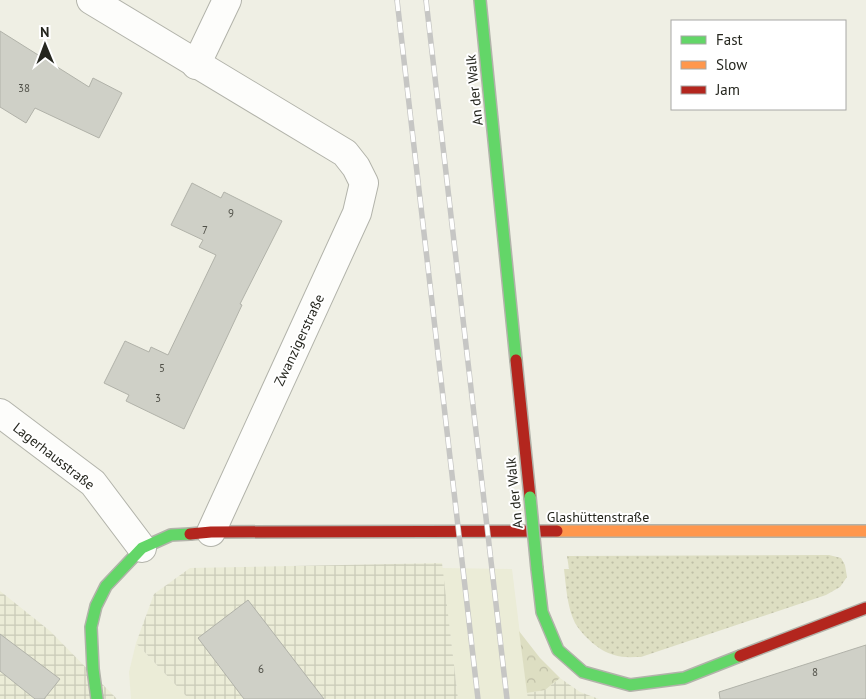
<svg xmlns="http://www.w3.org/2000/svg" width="866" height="699" font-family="'PT Sans',sans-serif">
<defs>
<pattern id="industrial-grid" width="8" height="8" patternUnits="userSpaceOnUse" patternTransform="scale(1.25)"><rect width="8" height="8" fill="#ebecd7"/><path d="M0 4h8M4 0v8" fill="none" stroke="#c9cab8"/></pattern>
<pattern id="grass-dots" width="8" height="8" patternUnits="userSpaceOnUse" patternTransform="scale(1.25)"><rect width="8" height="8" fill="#dddec2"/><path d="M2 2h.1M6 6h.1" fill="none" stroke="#bebea6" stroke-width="1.8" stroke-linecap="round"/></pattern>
<pattern id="forest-crowns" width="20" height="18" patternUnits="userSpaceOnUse" patternTransform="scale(1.25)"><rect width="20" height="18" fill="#dddec2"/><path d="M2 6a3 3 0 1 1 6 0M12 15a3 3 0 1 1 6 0" fill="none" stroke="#bebea6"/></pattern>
</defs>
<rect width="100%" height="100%" fill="#efefe4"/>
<!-- built -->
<g fill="#ebecd7">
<polygon points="442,568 512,569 528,699 458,699"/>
<polygon points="136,643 189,699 131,699 129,672"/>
</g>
<!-- industrial -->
<g fill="url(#industrial-grid)">
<polygon points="442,563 458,699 189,699 136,643 154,594 190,568"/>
<polygon points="0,591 50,631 117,699 0,699"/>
<polygon points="560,678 580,692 599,699 528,699 527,693 545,690"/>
</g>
<!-- grass -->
<path fill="url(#grass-dots)" d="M829,555L841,558L845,565L847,577L840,587L826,595L641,657C632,657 622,658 614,655C599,651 583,636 575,623C567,607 566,586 564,569H569L567,556Z"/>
<!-- forest -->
<polygon fill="url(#forest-crowns)" points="519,631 540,658 560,678 545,690 527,693"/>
<!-- building -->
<g fill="#cfd0c7" stroke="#b1b2a9">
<polygon points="0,31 89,87 93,78 122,93 99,138 35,108 26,123 0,107"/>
<polygon points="192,183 221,198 224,192 282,221 240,304 242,305 184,429 126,401 129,395 104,383 125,341 149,352 151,347 168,355 216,255 199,247 203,240 171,225"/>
<polygon points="248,600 324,699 244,699 198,638"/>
<polygon points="0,634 60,679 44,699 35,699 0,671"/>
<polygon points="866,645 866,699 720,699 719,692"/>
</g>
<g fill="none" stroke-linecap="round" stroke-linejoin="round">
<defs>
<g id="street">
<polyline points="91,0 345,153 356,167 364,183 357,213 211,532"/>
<polyline points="196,65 227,0"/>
<polyline points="0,413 93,483 142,548"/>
</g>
<g id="fast">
<polyline points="480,0 516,360"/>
<polyline points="537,569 542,612 558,650 583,672 630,685 684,678 740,656"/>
<polyline points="97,699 93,669 91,627 96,606 106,586 142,548 171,535 190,534"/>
</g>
<polyline id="slow" points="557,531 866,531"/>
<g id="jam">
<polyline points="516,360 530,497"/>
<polyline points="190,534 211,532 557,531"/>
<polyline points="740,656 866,608"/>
</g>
</defs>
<!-- street casing -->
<use href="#street" stroke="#b2b3aa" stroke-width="30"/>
<!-- fast casing -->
<use href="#fast" stroke="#b2b3aa" stroke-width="14"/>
<!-- slow casing -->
<use href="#slow" stroke="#b2b3aa" stroke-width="14"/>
<!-- jam casing -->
<use href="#jam" stroke="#b2b3aa" stroke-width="14"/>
<!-- street -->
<use href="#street" stroke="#fdfdfb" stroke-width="28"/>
<!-- fast -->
<use href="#fast" stroke="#63d668" stroke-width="11"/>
<!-- slow -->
<use href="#slow" stroke="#ff974d" stroke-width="11"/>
<!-- jam -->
<use href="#jam" stroke="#b3261e" stroke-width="11"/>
<defs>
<g id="rail">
<polyline points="397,0 478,699"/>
<polyline points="426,0 507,699"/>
</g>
</defs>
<!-- rail casing -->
<use href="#rail" stroke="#c6c6c4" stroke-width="5.5"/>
<!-- rail -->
<use href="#rail" stroke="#fff" stroke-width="4" stroke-dasharray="11" stroke-linecap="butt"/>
<defs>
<polyline id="fast-bridge" points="530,497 537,569"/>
</defs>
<!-- fast-bridge casing -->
<use href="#fast-bridge" stroke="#b2b3aa" stroke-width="14" stroke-linecap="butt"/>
<!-- fast-bridge -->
<use href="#fast-bridge" stroke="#63d668" stroke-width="11"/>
</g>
<g text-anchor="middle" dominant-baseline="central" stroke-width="4" stroke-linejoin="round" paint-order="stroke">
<!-- number labels -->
<g font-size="11" fill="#505048">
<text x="24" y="88">38</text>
<text x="231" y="213">9</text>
<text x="205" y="230">7</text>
<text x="162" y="368">5</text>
<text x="158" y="398">3</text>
<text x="261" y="669">6</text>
<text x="815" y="672">8</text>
</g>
<!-- street labels -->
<g font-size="14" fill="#25261e" stroke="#fff">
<text transform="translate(474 90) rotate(-96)">An der Walk</text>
<text transform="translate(299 340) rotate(-65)">Zwanzigerstraße</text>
<text transform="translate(54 456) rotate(38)">Lagerhausstraße</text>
<text transform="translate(514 493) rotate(-96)">An der Walk</text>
<text x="598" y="517">Glashüttenstraße</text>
</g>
</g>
<!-- legend -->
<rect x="671" y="20" width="175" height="90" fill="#ffffff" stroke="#a8a8a5"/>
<rect x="681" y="36" width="25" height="8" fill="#63d668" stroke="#a8a8a5"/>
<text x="716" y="45" font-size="15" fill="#25261e">Fast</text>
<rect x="681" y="61" width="25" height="8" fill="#ff974d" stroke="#a8a8a5"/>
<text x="716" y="70" font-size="15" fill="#25261e">Slow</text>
<rect x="681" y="86" width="25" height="8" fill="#b3261e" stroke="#a8a8a5"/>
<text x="716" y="95" font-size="15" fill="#25261e">Jam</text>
<!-- north arrow -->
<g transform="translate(45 45) rotate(359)" stroke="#ffffff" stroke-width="4" paint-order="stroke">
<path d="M0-4L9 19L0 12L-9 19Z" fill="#25261e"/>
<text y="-8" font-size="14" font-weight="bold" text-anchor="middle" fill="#25261e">N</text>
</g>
</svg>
